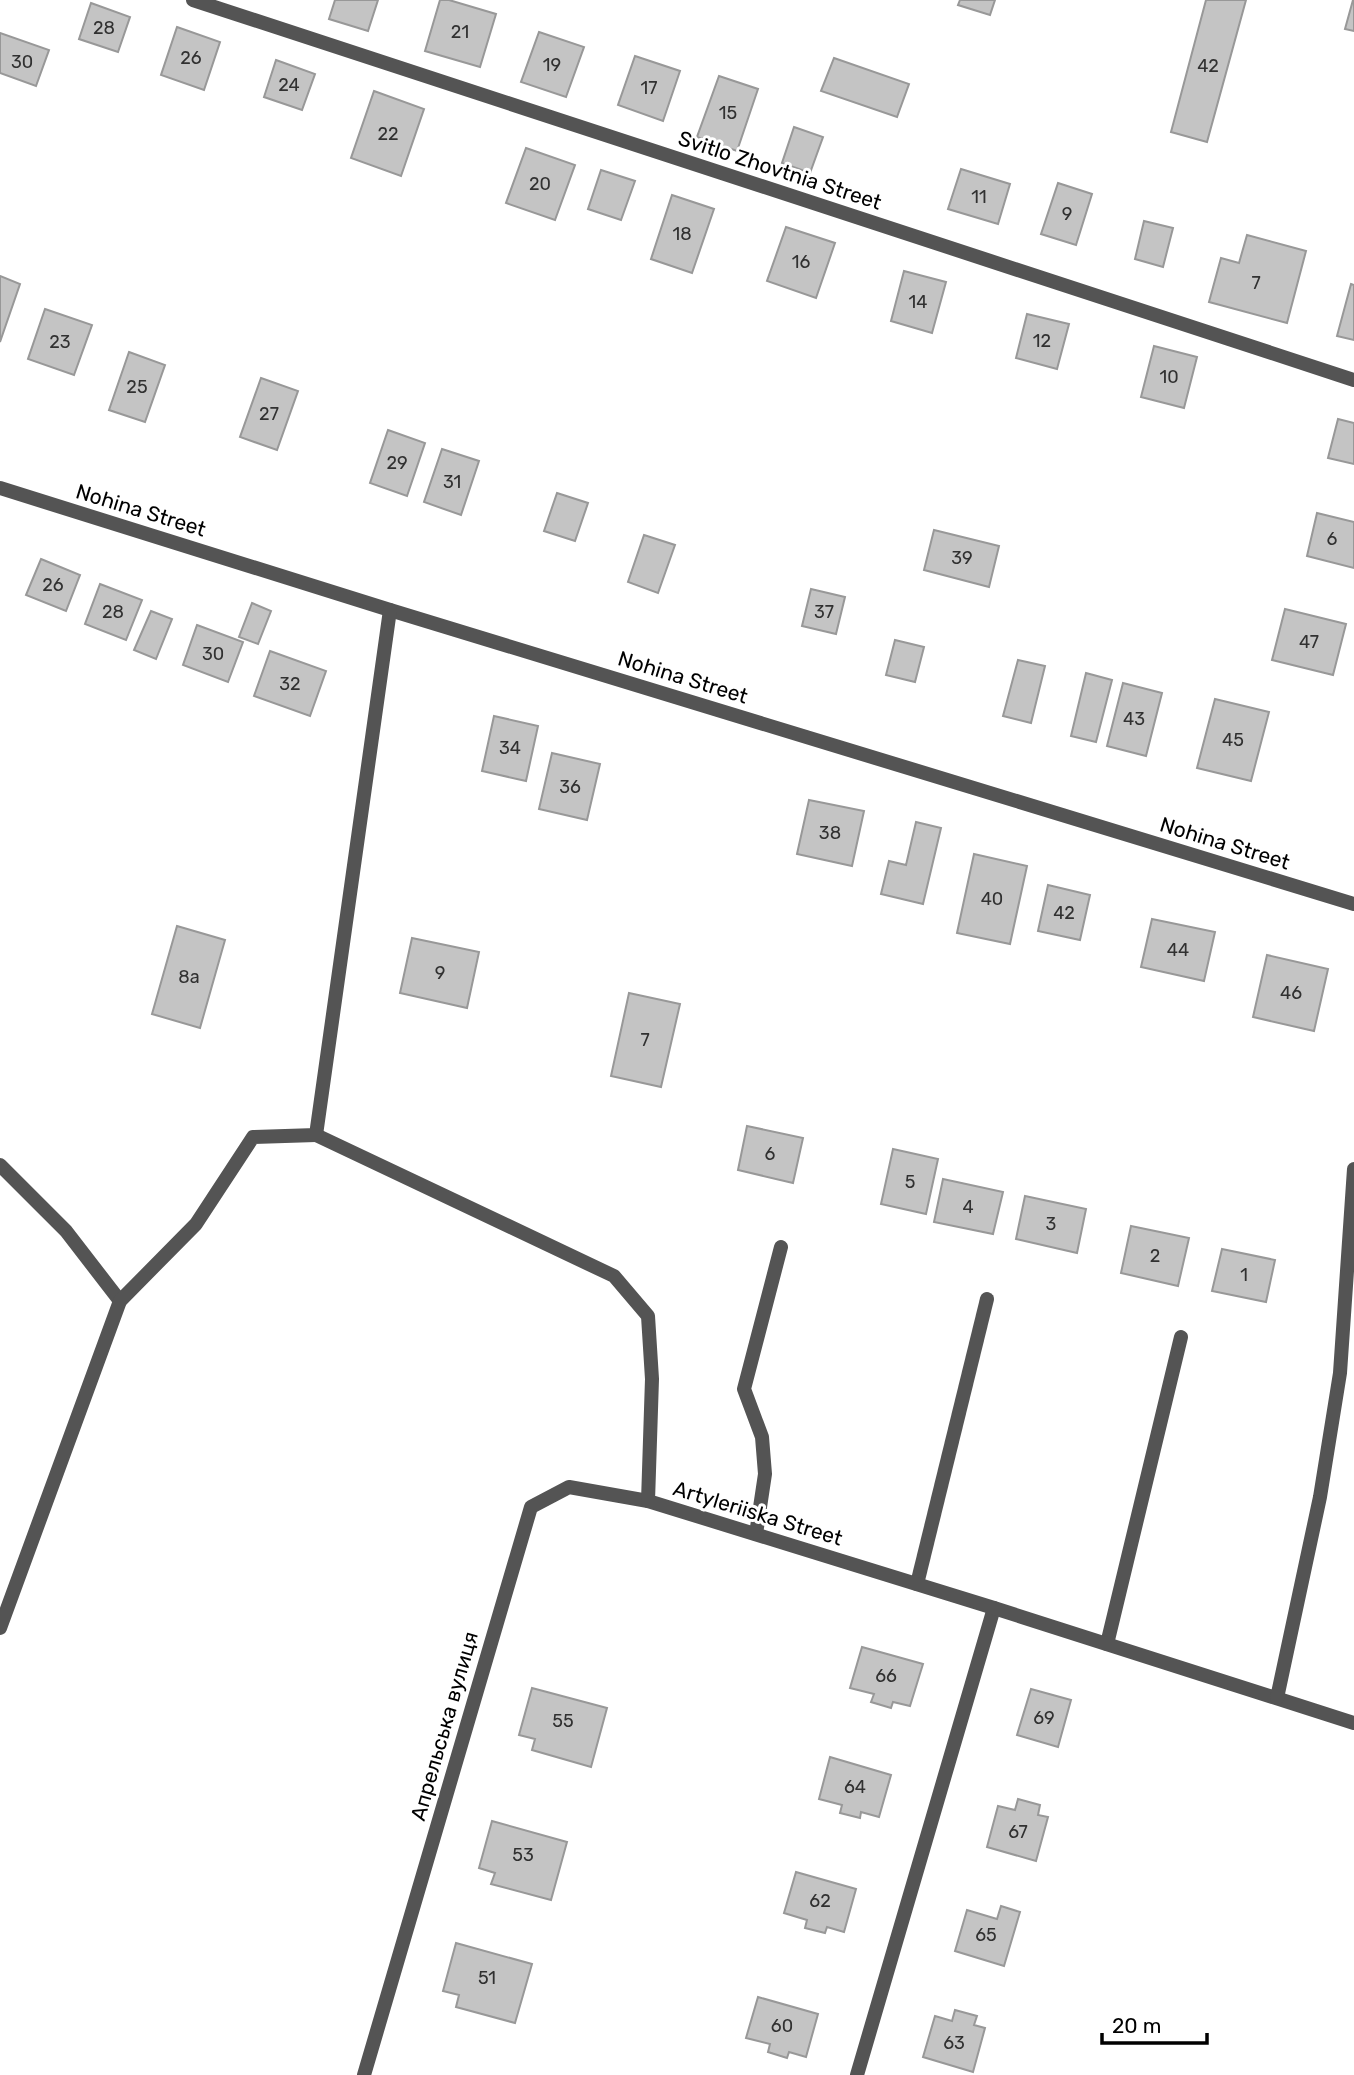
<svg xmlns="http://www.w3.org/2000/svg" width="1354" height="2075" font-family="Rubik,sans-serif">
<rect width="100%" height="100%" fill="#fff"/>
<!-- building -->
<g fill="#c4c4c4" stroke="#989898" stroke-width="2">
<polygon points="335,0 378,0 368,31 329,19"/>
<polygon points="440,0 449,0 496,14 480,67 425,51"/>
<polygon points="960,0 995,0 990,15 958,5"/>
<polygon points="1206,0 1246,0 1207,142 1171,132"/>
<polygon points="1353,0 1354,0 1354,31 1345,29"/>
<polygon points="91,3 130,17 118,52 79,39"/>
<polygon points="177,27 220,42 204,90 161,75"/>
<polygon points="539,32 584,47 566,97 521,82"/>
<polygon points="0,33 49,50 36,86 0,73"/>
<polygon points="635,56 680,71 663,121 618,105"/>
<polygon points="834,58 909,84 897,117 821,91"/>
<polygon points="276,60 315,74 302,110 264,97"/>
<polygon points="719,76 758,89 737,151 697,137"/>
<polygon points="374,91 424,109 401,176 351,158"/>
<polygon points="794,127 823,137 810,173 782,163"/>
<polygon points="526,148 575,165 555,220 506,203"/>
<polygon points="961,169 1010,184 998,224 948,209"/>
<polygon points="601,170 635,181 621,220 588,209"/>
<polygon points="1058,183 1092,194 1076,245 1041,234"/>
<polygon points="672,195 714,209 692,273 651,259"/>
<polygon points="1144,221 1173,228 1163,267 1135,259"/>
<polygon points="786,227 835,243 816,298 767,281"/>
<polygon points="1247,235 1306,251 1287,323 1209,302 1221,258 1239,263"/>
<polygon points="904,271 946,282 932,333 891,321"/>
<polygon points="0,276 20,284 0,342"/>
<polygon points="1351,284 1354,285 1354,340 1337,336"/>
<polygon points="45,309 92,325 74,375 28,359"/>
<polygon points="1027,314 1069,324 1057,369 1016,358"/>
<polygon points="1154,346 1197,357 1184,408 1141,397"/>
<polygon points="129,352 165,365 145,422 109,410"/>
<polygon points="261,378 298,391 277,450 240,437"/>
<polygon points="1338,419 1354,423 1354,464 1328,458"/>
<polygon points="388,430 425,443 407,496 370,483"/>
<polygon points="442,449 479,461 461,515 424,502"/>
<polygon points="557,493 588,503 575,541 544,531"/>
<polygon points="1317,513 1354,522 1354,568 1307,556"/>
<polygon points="934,530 999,546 989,587 924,570"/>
<polygon points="644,535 675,545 658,593 628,582"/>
<polygon points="41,559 80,575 66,611 26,595"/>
<polygon points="100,584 142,600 126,640 85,624"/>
<polygon points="811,589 845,597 836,634 802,626"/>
<polygon points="252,603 271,611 258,644 239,637"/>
<polygon points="1285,609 1346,624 1333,675 1272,660"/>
<polygon points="151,611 172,619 156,659 134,650"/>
<polygon points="197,625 243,642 228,682 183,665"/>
<polygon points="895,640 924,647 915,682 886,675"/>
<polygon points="270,651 326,671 310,716 254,696"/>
<polygon points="1018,660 1045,666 1031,723 1003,716"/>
<polygon points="1086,673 1112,680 1096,742 1071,736"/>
<polygon points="1123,683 1162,693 1146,756 1107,746"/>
<polygon points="1215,699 1269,712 1251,781 1197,768"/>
<polygon points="494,716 538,726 526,781 482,771"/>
<polygon points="552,753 600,764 587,820 539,809"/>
<polygon points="809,800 864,811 852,866 797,854"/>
<polygon points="916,822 941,828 923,904 881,894 889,861 906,865"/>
<polygon points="974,854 1027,866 1010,944 957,933"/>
<polygon points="1048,885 1090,895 1080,940 1038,931"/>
<polygon points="1152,919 1215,932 1204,981 1141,967"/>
<polygon points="177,926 225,940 200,1028 152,1014"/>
<polygon points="412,938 479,952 467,1008 400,993"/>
<polygon points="1267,955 1328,969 1314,1031 1253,1017"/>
<polygon points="629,993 680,1004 661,1087 611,1076"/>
<polygon points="747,1126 803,1138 793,1183 738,1170"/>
<polygon points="893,1149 938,1159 926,1214 881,1204"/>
<polygon points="943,1179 1003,1192 993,1234 934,1222"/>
<polygon points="1025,1196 1086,1209 1077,1253 1016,1239"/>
<polygon points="1131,1226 1189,1238 1178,1286 1121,1273"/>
<polygon points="1222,1249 1275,1260 1266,1302 1212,1291"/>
<polygon points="862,1647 923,1664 910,1706 893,1702 891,1708 871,1702 874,1694 850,1688"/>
<polygon points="532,1688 607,1708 591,1767 532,1750 535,1739 519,1735"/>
<polygon points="1031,1689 1071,1700 1058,1747 1017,1735"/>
<polygon points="830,1757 891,1775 879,1817 861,1812 860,1818 840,1813 842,1805 819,1799"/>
<polygon points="1018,1799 1040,1805 1038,1815 1048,1817 1036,1861 987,1847 998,1806 1015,1810"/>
<polygon points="492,1821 567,1842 551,1900 491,1884 495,1873 479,1868"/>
<polygon points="796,1872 856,1889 844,1932 827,1927 825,1933 805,1928 807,1920 784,1913"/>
<polygon points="1001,1906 1020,1912 1004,1966 955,1951 967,1910 997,1919"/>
<polygon points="456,1943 532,1964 515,2023 456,2007 459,1995 443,1991"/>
<polygon points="758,1997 818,2014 806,2057 789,2052 787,2058 768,2052 770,2044 746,2038"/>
<polygon points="955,2010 977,2016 974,2025 985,2028 973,2072 923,2057 935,2016 952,2021"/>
</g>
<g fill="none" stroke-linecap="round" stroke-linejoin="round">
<!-- service -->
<g stroke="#545454" stroke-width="14">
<polyline points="756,1534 765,1474 762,1437 744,1389 781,1247"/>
<polyline points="917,1584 987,1299"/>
<polyline points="1107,1644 1181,1337"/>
<polyline points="364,2075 531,1507 569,1487 648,1501"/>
<polyline points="857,2075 994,1608"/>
</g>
<!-- minor -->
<g stroke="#545454" stroke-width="14">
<polyline points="193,0 1354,380"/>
<polyline points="0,488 390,610 1354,904"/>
<polyline points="316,1135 614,1276 648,1316 652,1379 648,1501 994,1608 1354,1723"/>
<polyline points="0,1165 66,1231 120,1301"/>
<polyline points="0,1628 120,1301 196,1224 253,1137 316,1135 390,610"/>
<polyline points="1277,1698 1320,1497 1340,1373 1354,1169"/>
</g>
</g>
<g text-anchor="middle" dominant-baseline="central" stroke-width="6" stroke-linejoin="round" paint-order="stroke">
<!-- number labels -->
<g font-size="18" fill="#313131">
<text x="104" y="28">28</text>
<text x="460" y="32">21</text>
<text x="191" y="58">26</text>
<text x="22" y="62">30</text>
<text x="552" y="65">19</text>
<text x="1208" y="66">42</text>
<text x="289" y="85">24</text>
<text x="649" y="88">17</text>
<text x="728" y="113">15</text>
<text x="388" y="134">22</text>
<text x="540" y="184">20</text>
<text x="979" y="197">11</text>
<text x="1067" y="214">9</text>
<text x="682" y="234">18</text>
<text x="801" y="262">16</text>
<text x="1256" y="283">7</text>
<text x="918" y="302">14</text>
<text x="1042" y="341">12</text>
<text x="60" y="342">23</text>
<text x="1169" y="377">10</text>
<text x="137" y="387">25</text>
<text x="269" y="414">27</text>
<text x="397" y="463">29</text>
<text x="452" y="482">31</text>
<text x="1332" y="539">6</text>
<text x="962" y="558">39</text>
<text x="53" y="585">26</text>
<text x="113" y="612">28</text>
<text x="824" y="612">37</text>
<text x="1309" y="642">47</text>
<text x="213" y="654">30</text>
<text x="290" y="684">32</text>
<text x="1134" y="719">43</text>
<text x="1233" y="740">45</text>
<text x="510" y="748">34</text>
<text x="570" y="787">36</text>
<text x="830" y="833">38</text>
<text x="992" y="899">40</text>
<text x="1064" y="913">42</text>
<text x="1178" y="950">44</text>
<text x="440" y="973">9</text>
<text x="189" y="977">8а</text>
<text x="1291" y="993">46</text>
<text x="645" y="1040">7</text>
<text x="770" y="1154">6</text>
<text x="910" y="1182">5</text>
<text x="968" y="1207">4</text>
<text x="1051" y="1224">3</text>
<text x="1155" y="1256">2</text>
<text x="1244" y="1275">1</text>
<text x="886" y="1676">66</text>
<text x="1044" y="1718">69</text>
<text x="563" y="1721">55</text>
<text x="855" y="1787">64</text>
<text x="1018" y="1832">67</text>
<text x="523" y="1855">53</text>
<text x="820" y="1901">62</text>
<text x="986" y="1935">65</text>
<text x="487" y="1978">51</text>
<text x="782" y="2026">60</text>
<text x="954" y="2043">63</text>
</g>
<!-- street labels -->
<g font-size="21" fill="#000" stroke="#fff">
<text transform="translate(780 170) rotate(18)">Svitlo Zhovtnia Street</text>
<text transform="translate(141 510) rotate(17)">Nohina Street</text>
<text transform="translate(683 677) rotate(17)">Nohina Street</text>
<text transform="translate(1225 843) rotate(17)">Nohina Street</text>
<text transform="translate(758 1513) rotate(17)">Artyleriiska Street</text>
<text transform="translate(444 1726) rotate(-74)">Апрельська вулиця</text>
</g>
</g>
<!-- scale -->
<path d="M1102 2033v10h105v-10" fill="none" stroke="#000000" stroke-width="3.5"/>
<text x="1112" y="2033" font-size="21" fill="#000000" stroke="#ffffff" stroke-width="5" paint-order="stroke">20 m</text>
</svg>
